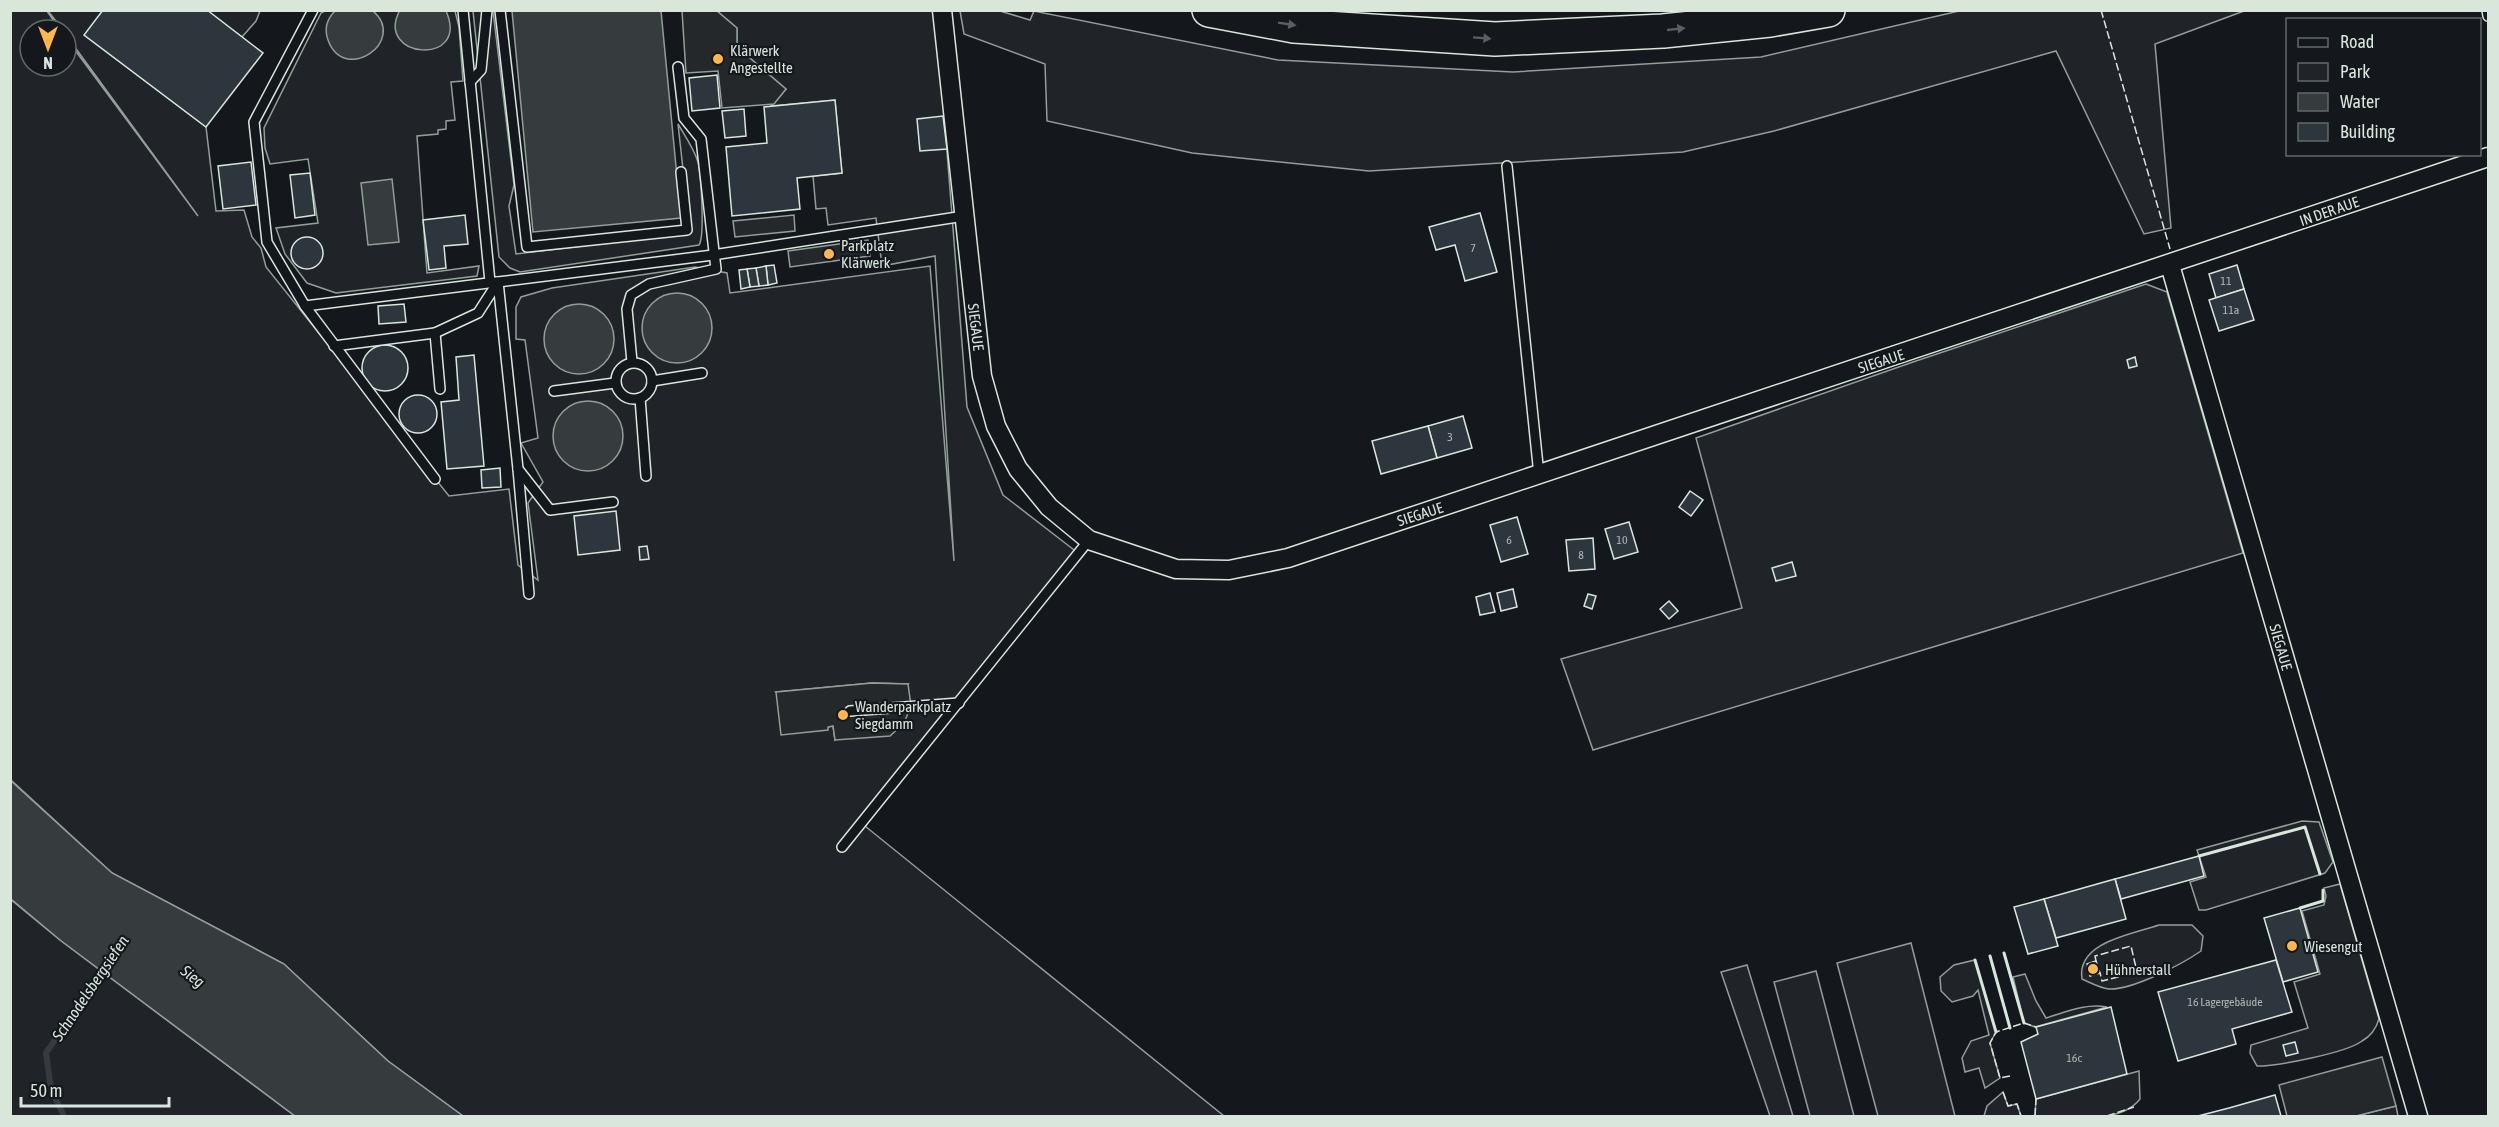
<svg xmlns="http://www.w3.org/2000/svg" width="2499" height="1127" font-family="'Asap Condensed',sans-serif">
<rect width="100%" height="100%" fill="#14181c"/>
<!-- green -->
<g fill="#202428" stroke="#939e99" stroke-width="1.5" fill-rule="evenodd">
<path d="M10,11H47L60,30H30V66H66V38L198,216L66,35V30H63L48,11H103L85,35L206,127L216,211L244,210L252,237L261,248L266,267L449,496L509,489L518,565L538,580L528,503L543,482L521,443L538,438L525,340L516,339V307L521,297L552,288L695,267L727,273L730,293L930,266L954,561L935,256L882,266L876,218L828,225L826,208L816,209L813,176L842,173L835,100L771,106L786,89L737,47V28L717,11H936L967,407L1003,495L1078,553L860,822L1224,1116H463L388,1061L284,964L112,873L11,780ZM872,683L908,684L835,740L833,726L828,727L776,692Z"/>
<polygon points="207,11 260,11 256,21 242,37"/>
<polygon points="325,11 455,11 459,27 463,81 451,82 455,120 446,121 446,129 438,130 438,134 417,136 427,273 479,266 477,276 336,293 307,283 285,254 276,228 318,223 308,159 270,164 265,148 264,128 321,13"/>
<path d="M473,11H493L514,185L509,206L516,254L690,233L678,124C685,136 694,149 698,162C701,174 705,237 699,245L520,272L510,268L499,257Z"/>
<polygon points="2080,11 2244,11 2155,44 2171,228 2144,234 2056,51 1774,131 1683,152 1369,171 1192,153 1047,121 1045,64 964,34 960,11 1000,11 1030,20 1034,11 1278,60 1513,72 1761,57 1959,11"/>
<polygon points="2146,284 2167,292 2243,553 1593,750 1561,659 1742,608 1696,438 1913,362"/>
<polygon points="2302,821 2319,822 2333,862 2325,873 2206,910 2199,910 2190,882 2206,877 2197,850"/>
<path d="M2340,884L2379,1019C2376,1029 2371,1036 2362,1041C2346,1053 2278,1066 2257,1066L2250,1053L2251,1045L2308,1028L2294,982L2320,974L2302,911L2324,905L2326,896L2324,888Z"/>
<polygon points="10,899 60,940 295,1116 11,1116"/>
<path d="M2159,925H2192L2203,936L2201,951C2182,964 2133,990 2109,989C2100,988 2091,983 2082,979C2076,942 2133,934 2159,925Z"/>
<polygon points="1911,943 1955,1116 1878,1116 1837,963"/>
<polygon points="1975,960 1996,1032 1990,1043 2000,1078 1985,1088 1979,1068 1965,1072 1962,1058 1971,1041 1989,1035 1978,990 1973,996 1952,1002 1941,991 1940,977 1954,965"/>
<polygon points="1747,965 1793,1116 1770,1116 1721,972"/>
<polygon points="1816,971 1854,1116 1810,1116 1774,982"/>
<path d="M2025,974L2036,1001L2046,1018C2066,1012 2086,1003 2107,1007L2035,1027L2024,1023L2013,977Z"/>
<path d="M2139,1071L2140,1099C2119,1126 2067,1116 2035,1116L2036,1099Z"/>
<polygon points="2003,1092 2008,1106 2017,1104 2021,1116 1984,1116 1987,1106"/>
<polygon points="2396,1106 2398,1116 2356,1116"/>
</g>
<!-- parking -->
<g fill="#24282b" stroke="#939e99" stroke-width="1.5">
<polygon points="682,11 717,11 737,28 737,47 786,89 774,104 722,108 718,71 686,73"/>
<polygon points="794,215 795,231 735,237 733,221"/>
<polygon points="868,240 870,256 790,267 788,251"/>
<polygon points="872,683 908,684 911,706 904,723 890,736 835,740 833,726 828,727 828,730 781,735 776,692"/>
<polygon points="2382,1057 2396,1106 2356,1116 2287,1116 2279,1085"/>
</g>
<!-- water -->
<g fill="#363b3e" stroke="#939e99" stroke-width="1.5">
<path d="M400,10L446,11C471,67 373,59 400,10Z"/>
<path d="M335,11H373C408,41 344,85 328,40C324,29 327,19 335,11Z"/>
<polygon points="512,11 661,11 681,218 533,232"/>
<polygon points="392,179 399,242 368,245 361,183"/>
<circle cx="677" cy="328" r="35"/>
<circle cx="579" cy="339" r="35"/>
<circle cx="588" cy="436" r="35"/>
<polygon points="10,780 112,873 284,964 388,1061 463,1116 295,1116 60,940 11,899"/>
</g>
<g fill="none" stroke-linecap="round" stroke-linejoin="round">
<!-- stream -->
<polyline stroke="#363b3e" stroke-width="6" points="64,1116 51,1089 46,1053 106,965"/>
</g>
<!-- building -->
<g fill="#2c363c" stroke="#d8e6dc" stroke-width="1.5">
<polygon points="103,10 207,10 263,53 206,127 84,35"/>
<polygon points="717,75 720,108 692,111 689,78"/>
<polygon points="835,100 842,173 797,178 800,209 732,216 726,147 767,143 764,107"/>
<polygon points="744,109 746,136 725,138 722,111"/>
<polygon points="943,116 947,149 920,151 917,119"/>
<polygon points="251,162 256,205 223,209 218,166"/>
<polygon points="310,173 315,215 295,218 290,175"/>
<polygon points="1480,213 1497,272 1465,281 1455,245 1436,250 1429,227"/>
<polygon points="465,215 468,244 444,246 446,268 429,270 423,220"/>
<circle cx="307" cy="253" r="16"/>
<polygon points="774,265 777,283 768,285 766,266"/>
<polygon points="2237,265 2244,289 2216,298 2209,274"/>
<polygon points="766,266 768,285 759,286 756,268"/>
<polygon points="756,268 759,286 750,287 747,269"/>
<polygon points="747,269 750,287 741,289 739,270"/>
<polygon points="2244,289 2254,320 2219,331 2209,300"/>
<polygon points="404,304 406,322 379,324 378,306"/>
<circle cx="385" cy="368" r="23"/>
<polygon points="474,355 484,466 447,469 441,402 459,400 456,357"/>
<polygon points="2135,357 2137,366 2129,368 2127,360"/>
<circle cx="418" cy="414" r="19"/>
<polygon points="1463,416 1472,448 1437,458 1428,426"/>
<polygon points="1428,426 1437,458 1381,474 1372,441"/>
<polygon points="500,468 501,487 482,488 481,470"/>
<polygon points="1690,491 1703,500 1691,516 1679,507"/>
<polygon points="616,511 620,550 578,555 574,516"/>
<polygon points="1517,517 1528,554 1501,562 1490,525"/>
<polygon points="1629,522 1638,552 1614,559 1605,529"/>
<polygon points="1593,538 1595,569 1569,571 1566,540"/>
<polygon points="647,546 649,559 640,560 639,547"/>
<polygon points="1792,562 1796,576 1776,581 1772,568"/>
<polygon points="1513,589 1517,607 1501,611 1497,593"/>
<polygon points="1490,593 1495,612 1480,615 1476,597"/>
<polygon points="1588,594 1596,596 1592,609 1584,606"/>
<polygon points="1669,601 1678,611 1669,619 1660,609"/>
<polygon points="2199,856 2204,876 2121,899 2115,879"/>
<polygon points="2115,879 2126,919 2056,938 2044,899"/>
<polygon points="2044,899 2058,946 2028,954 2014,907"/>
<polygon points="2300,908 2318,972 2283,982 2264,918"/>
<polygon points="2276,960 2292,1012 2232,1029 2236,1044 2178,1061 2158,992"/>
<polygon points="2096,961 2100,973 2090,976 2087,964"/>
<polygon points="2111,1007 2127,1074 2036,1099 2021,1042 2038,1034 2036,1027"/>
<polygon points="2295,1042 2298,1053 2286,1056 2283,1045"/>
<polygon points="2275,1095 2281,1116 2198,1116 2229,1108"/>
</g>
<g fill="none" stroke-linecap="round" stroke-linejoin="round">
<defs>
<g id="lane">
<polyline points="313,10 254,122 267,242 305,306 435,479"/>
<polyline points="463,10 490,282"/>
<polyline points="500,10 527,247 687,230 681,172"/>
<polyline points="2487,10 2488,16"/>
<polyline points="470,82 481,70 487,10"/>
<polyline points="1507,166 1539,475"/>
<polyline points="305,306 496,282"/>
<polyline points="435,333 440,389"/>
<polyline points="334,346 435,333 478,313 498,282"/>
<polyline points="632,362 627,309 631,295 649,284 716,269 701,139 684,118 678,67"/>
<circle cx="634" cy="381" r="18"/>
<polyline points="652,381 702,373"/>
<polyline points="554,391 615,383"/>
<polyline points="640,398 646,476"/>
<polyline points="518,469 529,594"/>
<polyline points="613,502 550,510 518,469 498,282 713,255 964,216"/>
<polyline points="850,711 959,703"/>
<polyline points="842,847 1089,540"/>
</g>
<g id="street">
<polyline points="942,10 982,376 996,426 1018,469 1049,507 1089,540 1176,569 1229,570 1288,558 2488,157"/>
<polyline points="2170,265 2418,1116"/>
</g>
<polyline id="highway" points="1209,10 1294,26 1495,39 1663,31 1770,20 1828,10"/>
</defs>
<!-- lane casing -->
<use href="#lane" stroke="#d8e6dc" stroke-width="12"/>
<!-- street casing -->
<use href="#street" stroke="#d8e6dc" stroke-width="21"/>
<!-- highway casing -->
<use href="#highway" stroke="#d8e6dc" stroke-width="36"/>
<!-- lane -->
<use href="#lane" stroke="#14181c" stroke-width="9"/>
<!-- street -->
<use href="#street" stroke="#14181c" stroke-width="18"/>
<!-- highway -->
<use href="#highway" stroke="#14181c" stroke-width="33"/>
<!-- fence -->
<g stroke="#d8e6dc" stroke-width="1.5" stroke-dasharray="8 3" stroke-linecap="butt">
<polyline points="2101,10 2170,249"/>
<polyline points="2096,961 2095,956 2131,946 2137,972 2102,981 2100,973"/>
<polyline points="2010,1076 2000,1078 1990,1043 1996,1032 2024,1023 2036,1027"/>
<polyline points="2003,1092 2008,1106 2017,1104 2021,1116"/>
<polyline points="2035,1116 2036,1099"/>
<polyline points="2107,1116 2134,1107"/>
</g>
<!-- wall -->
<g stroke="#d8e6dc" stroke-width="3">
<polyline points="2199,856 2305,827 2320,874"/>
<polyline points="2300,908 2323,901 2323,890"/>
<polyline points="2004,953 2024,1023"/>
<polyline points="1990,956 2010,1028"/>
<polyline points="1975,960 1996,1032"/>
</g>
</g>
<!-- one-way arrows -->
<defs><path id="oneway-solid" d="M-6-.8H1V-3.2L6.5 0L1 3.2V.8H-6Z" transform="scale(1.5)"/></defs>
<g fill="#59605f">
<use href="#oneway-solid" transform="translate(1287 24) rotate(9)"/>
<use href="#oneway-solid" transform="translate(1676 29) rotate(-6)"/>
<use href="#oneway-solid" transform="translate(1482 38) rotate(4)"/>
</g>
<!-- markers -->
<g fill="#ffb74d" stroke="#14181c" stroke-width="2">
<circle cx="718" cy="59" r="6"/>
<circle cx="829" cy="254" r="6"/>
<circle cx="843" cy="715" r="6"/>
<circle cx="2292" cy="946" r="6"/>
<circle cx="2093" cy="969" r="6"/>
</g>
<g text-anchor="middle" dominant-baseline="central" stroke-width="4.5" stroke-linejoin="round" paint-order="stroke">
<!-- number labels -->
<g font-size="12" fill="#adbab4">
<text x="1473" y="248">7</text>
<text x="2226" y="281">11</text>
<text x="2231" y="310">11a</text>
<text x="1450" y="437">3</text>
<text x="1509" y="540">6</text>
<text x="1622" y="540">10</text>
<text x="1581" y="555">8</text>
<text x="2225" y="1002">16 Lagergebäude</text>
<text x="2074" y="1058">16c</text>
</g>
<!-- poi labels -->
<g font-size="15" fill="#d8e6dc" stroke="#14181c" text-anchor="start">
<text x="730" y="50">Klärwerk<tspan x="730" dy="17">Angestellte</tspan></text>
<text x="841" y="245">Parkplatz<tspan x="841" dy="17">Klärwerk</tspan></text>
<text x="855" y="706">Wanderparkplatz<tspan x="855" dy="17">Siegdamm</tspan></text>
<text x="2304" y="946">Wiesengut</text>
<text x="2105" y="969">Hühnerstall</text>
</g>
<!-- street labels -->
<g font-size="15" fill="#d8e6dc" stroke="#14181c">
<text transform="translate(2329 211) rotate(-19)">IN DER AUE</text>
<text transform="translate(976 327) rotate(83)">SIEGAUE</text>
<text transform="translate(1881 361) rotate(-18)">SIEGAUE</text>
<text transform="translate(1420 514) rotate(-18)">SIEGAUE</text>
<text transform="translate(2281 647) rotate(74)">SIEGAUE</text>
</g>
<!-- water labels -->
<g font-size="16" font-style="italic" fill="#d8e6dc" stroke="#14181c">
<text transform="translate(193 976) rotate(38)">Sieg</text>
<text transform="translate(90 988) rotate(-56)">Schnodelsbergsiefen</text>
</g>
</g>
<!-- border -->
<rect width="2499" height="1127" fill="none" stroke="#d8e6dc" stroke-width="24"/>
<!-- legend -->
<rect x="2286" y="18" width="195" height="138" fill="#14181c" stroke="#626a69" stroke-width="1.5"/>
<rect x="2298" y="38" width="30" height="9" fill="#14181c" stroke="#626a69" stroke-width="1.5"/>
<text x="2340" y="48" font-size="18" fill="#d8e6dc">Road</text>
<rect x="2298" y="63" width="30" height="18" fill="#202428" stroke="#626a69" stroke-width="1.5"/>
<text x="2340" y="78" font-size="18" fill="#d8e6dc">Park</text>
<rect x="2298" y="93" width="30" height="18" fill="#363b3e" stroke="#626a69" stroke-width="1.5"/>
<text x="2340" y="108" font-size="18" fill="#d8e6dc">Water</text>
<rect x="2298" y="123" width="30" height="18" fill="#2c363c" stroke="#626a69" stroke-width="1.5"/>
<text x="2340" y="138" font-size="18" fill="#d8e6dc">Building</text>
<!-- north arrow -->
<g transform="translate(48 48) rotate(180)"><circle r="28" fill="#14181c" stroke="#626a69" stroke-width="1.5"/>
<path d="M0-4.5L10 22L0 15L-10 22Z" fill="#ffb74d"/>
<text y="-9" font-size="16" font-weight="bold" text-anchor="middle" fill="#d8e6dc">N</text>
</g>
<!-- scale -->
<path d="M21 1097v9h148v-9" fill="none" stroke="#d8e6dc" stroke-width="3"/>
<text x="30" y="1097" font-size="18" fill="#d8e6dc" stroke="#14181c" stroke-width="4.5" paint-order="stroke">50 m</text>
</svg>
